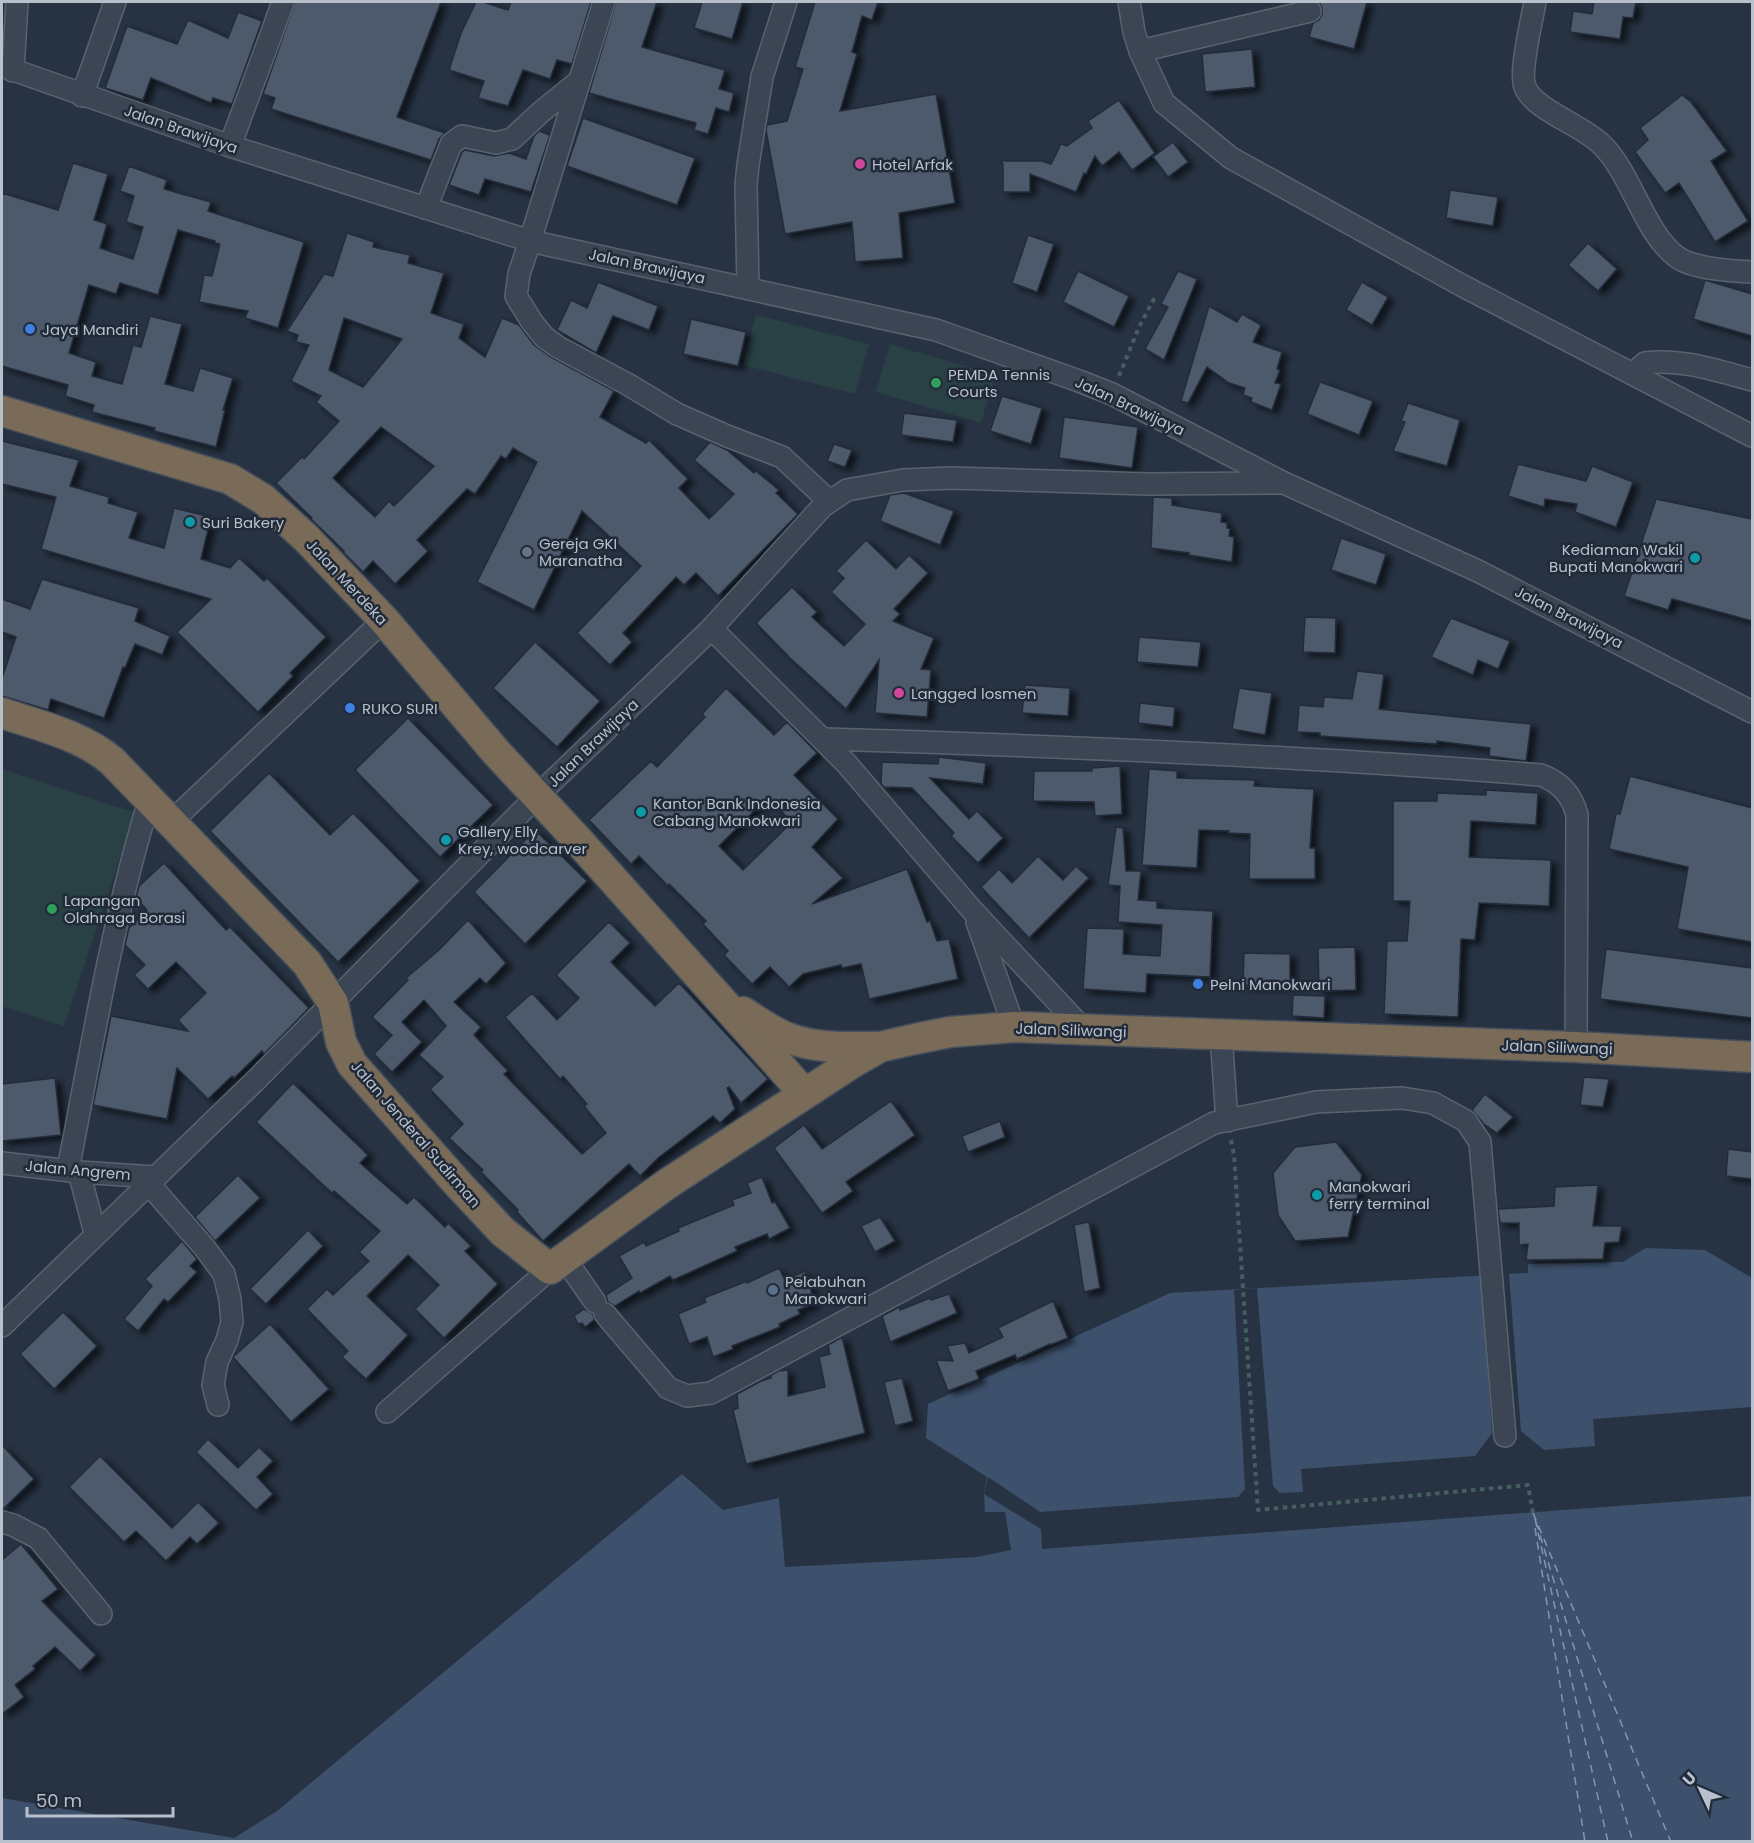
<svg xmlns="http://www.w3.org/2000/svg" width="1754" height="1843" font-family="Poppins,sans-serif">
<defs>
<filter id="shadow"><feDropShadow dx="6" dy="4" stdDeviation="3" flood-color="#0009"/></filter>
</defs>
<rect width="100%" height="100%" fill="#273343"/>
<!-- green -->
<g fill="#294144">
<polygon points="756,315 869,344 855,394 743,365"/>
<polygon points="890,344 995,375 981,423 876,392"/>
<polygon points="2,769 135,813 64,1026 2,1006"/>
</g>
<!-- water -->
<polygon fill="#3d516c" points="1646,1248 1705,1250 1752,1278 1752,1841 2,1842 2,1798 234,1838 277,1811 682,1474 723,1510 779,1498 785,1567 977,1557 1011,1550 1005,1512 985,1512 984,1494 987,1477 926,1438 928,1404 1170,1293 1528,1273 1528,1264 1623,1262"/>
<!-- pier -->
<polygon fill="#273343" points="1509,1274 1521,1431 1544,1450 1595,1446 1593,1419 1752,1407 1752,1496 1042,1549 1041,1529 984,1494 988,1477 1040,1512 1238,1497 1245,1489 1234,1290 1257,1288 1273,1486 1280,1493 1303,1492 1301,1469 1475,1456 1492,1433 1481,1275"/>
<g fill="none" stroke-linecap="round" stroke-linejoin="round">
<!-- ferry -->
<g stroke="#8097b3" stroke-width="1.5" stroke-dasharray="8 6" stroke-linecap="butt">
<polyline points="1533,1513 1671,1842"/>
<polyline points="1535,1519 1608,1842"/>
<polyline points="1536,1522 1633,1842"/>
<polyline points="1535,1528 1585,1842"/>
</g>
</g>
<!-- building -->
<g fill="#4d5a6c" stroke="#222c3a" stroke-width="1.5" fill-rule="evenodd" filter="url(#shadow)">
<polygon points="295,2 441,2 397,117 445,133 439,139 431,160 271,109 275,98 263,94"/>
<polygon points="476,2 483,2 508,10 511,2 591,2 572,64 557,60 550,79 523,70 508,106 478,98 484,81 449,70 461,33"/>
<polygon points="616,2 657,2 642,47 725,70 719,89 734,93 729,112 716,108 708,134 694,130 696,123 589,93"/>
<polygon points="702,2 743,2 732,39 694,28"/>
<polygon points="815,2 878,2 872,20 862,16 852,52 857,54 840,111 936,94 955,203 899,213 903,258 855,262 852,222 785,234 766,130 767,125 787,121 803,69 795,67"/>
<polygon points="1319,2 1367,2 1354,49 1309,37 1313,23 1319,20 1322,14 1322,8"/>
<polygon points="1594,2 1636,2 1633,18 1623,17 1620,39 1570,32 1573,11 1592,14"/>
<polygon points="238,12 262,21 232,104 213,98 211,103 151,78 143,100 105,88 127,26 177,44 188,20 228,38"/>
<polygon points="1252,49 1255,87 1205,92 1202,54"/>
<polygon points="1682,95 1691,102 1727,151 1711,161 1748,221 1715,242 1679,183 1665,193 1635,152 1648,140 1640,128"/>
<polygon points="1119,100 1155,153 1132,170 1119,152 1102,166 1095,156 1086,174 1084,173 1076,192 1030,174 1030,192 1003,192 1003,164 1000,161 1042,161 1051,164 1061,144 1067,146 1092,128 1088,121"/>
<polygon points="583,118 695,158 677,205 567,166"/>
<polygon points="539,131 550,135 531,192 485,179 479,195 449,185 462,152 465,150 494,156 509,153 526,159 534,136"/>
<polygon points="1173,142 1188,162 1168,177 1153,157"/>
<polygon points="73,163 108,174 94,220 107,224 100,248 133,259 143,227 126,222 134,196 120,191 129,166 167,180 164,189 211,202 208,211 304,242 278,328 245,318 248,311 199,302 204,275 212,276 220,244 215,243 215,241 178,230 158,295 120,283 116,294 89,285 69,353 96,362 92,376 122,384 133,345 141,347 150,316 182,324 165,384 193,391 200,368 233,378 223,410 225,410 216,447 154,431 155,428 92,412 94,405 65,396 68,385 2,366 2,193 58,210"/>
<polygon points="1450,190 1498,197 1493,226 1446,218"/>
<path d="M347,233L374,242L373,247L410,255L408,263L444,273L431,313L464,324L459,338L485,357L502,318L519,325L534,345L551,357L614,391L600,417L646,443L649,440L688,479L679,488L709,519L734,494L694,460L710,442L727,450L754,473L756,471L779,490L776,493L798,514L718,596L696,573L684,585L676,577L623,633L632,642L610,665L577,633L641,566L582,511L534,610L477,582L537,462L513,448L506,459L501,456L475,494L467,489L417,540L428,551L395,584L373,561L363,572L343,552L344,551L311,519L312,518L276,483L302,457L304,459L339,421L316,402L321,396L291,381L309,345L296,342L298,335L287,331L324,274L333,276ZM344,318L402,339L363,387L329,370ZM381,427L434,466L394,506L389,501L375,517L333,478Z"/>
<polygon points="1028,235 1054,244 1037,292 1012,283"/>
<polygon points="1588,243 1617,269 1598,291 1568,265"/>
<polygon points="1078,271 1129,296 1114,327 1063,302"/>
<polygon points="1178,271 1197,279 1164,360 1145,349 1168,307 1161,304"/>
<polygon points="1705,280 1752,294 1752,336 1693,319"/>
<polygon points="598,282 658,306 649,330 613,316 596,353 557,330 571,300 587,308"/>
<polygon points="1362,282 1388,297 1372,325 1346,310"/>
<polygon points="1209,306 1237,322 1242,314 1261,325 1253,342 1282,352 1277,369 1280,370 1275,383 1281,384 1272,410 1251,402 1252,398 1243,395 1245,388 1229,383 1207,367 1188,403 1181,401"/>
<polygon points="691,319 746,332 738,366 683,354"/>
<polygon points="1320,382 1373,401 1359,435 1307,414"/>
<polygon points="1002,396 1042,408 1031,444 990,431"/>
<polygon points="1408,403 1460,420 1447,466 1393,451 1405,422 1401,421"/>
<polygon points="904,413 957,420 953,442 901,435"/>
<polygon points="1064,417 1138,427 1132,468 1059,458"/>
<polygon points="2,441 79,460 70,486 109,497 108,503 138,512 129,538 164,548 174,508 211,517 201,559 230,568 239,558 264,581 267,578 326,637 290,673 293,676 258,712 177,632 211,599 41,549 56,497 2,484"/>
<polygon points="834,444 852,450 845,467 827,461"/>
<polygon points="1518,464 1586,481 1592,466 1633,482 1616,527 1575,512 1577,504 1545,499 1544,507 1508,496"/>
<polygon points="904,493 954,511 940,545 880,521 890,495"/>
<polygon points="1153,497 1172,498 1172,505 1222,513 1221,522 1227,523 1227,528 1230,529 1229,536 1234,537 1232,562 1189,555 1189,553 1151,548"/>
<polygon points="1656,499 1752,519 1752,621 1672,599 1668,610 1624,596"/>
<polygon points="1341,538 1386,554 1376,585 1331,570"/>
<polygon points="866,540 896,569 909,555 928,573 894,609 900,614 893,621 934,638 921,669 931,670 927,717 875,713 879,660 846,709 790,658 756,623 792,587 817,612 812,617 844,646 865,624 831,592 844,578 836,571"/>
<polygon points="42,579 139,608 135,621 170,636 162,655 135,644 125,668 123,667 104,718 51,699 48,710 2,696 2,678 16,637 2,632 2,599 30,609"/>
<polygon points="1305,617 1336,618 1335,653 1303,652"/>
<polygon points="1451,618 1510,641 1498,669 1478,660 1473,675 1431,657"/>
<polygon points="1139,637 1201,642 1198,667 1137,662"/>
<polygon points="535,642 600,701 557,747 493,688"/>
<polygon points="1357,671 1384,674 1379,709 1531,724 1526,761 1489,756 1490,748 1437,741 1437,744 1320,736 1320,733 1297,732 1299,705 1323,707 1324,697 1352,699"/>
<polygon points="1025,685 1070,688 1068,716 1022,713"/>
<path d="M726,688L774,735L787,722L817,753L794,775L838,819L812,847L843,878L812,904L907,869L927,922L930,921L937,941L949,939L958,979L869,999L861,964L842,968L841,965L803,974L789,987L770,967L752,984L724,955L728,951L703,924L706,921L669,884L668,886L639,856L631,864L589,820L651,761L657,767L705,717L702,714ZM770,800L792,822L743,870L719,846L761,804L764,806Z"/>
<polygon points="1239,688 1272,693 1265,735 1232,729"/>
<polygon points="1140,703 1175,707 1173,727 1138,723"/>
<polygon points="408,718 493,805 440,857 355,770"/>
<polygon points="939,757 986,763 983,784 930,778 969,819 977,811 1003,838 978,863 951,836 954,833 912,788 884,787 881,784 882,762 938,764"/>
<polygon points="1120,766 1122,814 1095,816 1094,802 1033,801 1034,771 1092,771 1092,768"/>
<polygon points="1149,769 1177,771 1177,778 1255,780 1254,786 1314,789 1310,848 1315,848 1315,879 1249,879 1250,834 1228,833 1229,831 1199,830 1197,868 1142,865"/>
<polygon points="269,773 330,835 353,813 420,881 338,962 210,831"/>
<polygon points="1630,776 1752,808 1752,942 1677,929 1688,867 1609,849 1616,814 1620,814"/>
<polygon points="1486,790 1538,793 1536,825 1471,821 1469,857 1551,860 1549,906 1479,903 1475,940 1461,939 1458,1017 1384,1014 1387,941 1407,941 1410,901 1393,901 1393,801 1437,801 1437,793 1486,795"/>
<polygon points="1116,827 1123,828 1126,871 1141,871 1138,900 1157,901 1157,908 1213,911 1210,977 1147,974 1146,993 1083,989 1087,928 1124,929 1123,954 1160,956 1162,925 1118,922 1120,886 1108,885"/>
<polygon points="535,830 587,881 525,944 474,892"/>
<polygon points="1038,856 1063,880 1076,866 1089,878 1029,938 981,887 999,869 1012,883"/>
<polygon points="164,863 226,930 230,927 309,1008 264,1054 262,1051 234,1078 232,1076 208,1099 177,1068 167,1119 93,1105 111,1016 188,1031 178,1020 206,993 176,962 148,989 134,975 145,965 125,945 129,928 147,910 136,898 139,886"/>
<polygon points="468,920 506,963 486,984 480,978 454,1002 481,1027 474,1035 508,1071 504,1074 582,1154 606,1133 584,1106 587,1104 563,1076 560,1079 505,1017 532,993 557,1020 579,998 556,975 609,922 630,943 611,962 655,1006 679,983 768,1079 741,1103 729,1087 727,1088 735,1109 720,1123 713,1116 658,1158 640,1176 629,1164 543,1241 517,1212 518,1210 481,1172 483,1170 449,1138 463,1124 430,1089 443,1077 419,1055 446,1026 424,1000 402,1022 422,1042 392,1072 374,1054 392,1035 372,1017 408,980 406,978 439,950"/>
<polygon points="1355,947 1356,990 1319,991 1318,948"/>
<polygon points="1606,949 1752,968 1752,1018 1600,999"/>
<polygon points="1244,953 1290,954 1290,986 1243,985"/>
<polygon points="1293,995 1325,996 1324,1018 1292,1016"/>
<polygon points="1584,1077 1609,1079 1603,1107 1580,1105"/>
<polygon points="55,1078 61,1135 2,1141 2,1084"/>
<polygon points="293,1083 368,1155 360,1163 407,1204 414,1197 445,1227 448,1223 471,1246 465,1251 498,1284 444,1338 415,1309 439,1285 408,1255 367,1296 408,1335 366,1379 342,1357 348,1351 307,1309 327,1289 333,1295 369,1261 359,1252 380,1231 334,1191 332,1193 256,1122"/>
<polygon points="1485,1094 1513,1117 1497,1133 1484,1124 1472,1110"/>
<polygon points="891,1101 915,1135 846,1182 853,1191 822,1213 774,1148 804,1125 822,1149"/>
<polygon points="1000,1121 1005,1137 968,1152 962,1136"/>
<polygon points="1336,1142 1362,1175 1348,1237 1295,1241 1278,1215 1273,1173 1295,1147"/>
<polygon points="1728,1149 1752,1152 1752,1179 1726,1176"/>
<polygon points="238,1175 260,1198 215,1241 195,1217"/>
<polygon points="762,1177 772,1203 775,1202 790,1228 769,1239 767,1234 735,1247 737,1251 673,1280 670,1276 640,1293 639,1291 615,1306 608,1302 606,1295 632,1278 619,1256 644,1242 646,1246 679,1231 678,1228 734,1205 732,1200 751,1193 747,1183"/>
<polygon points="1598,1185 1593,1226 1622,1226 1619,1242 1605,1243 1603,1259 1526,1260 1528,1244 1519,1245 1519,1223 1500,1223 1498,1209 1554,1206 1555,1187"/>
<polygon points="880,1217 895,1241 875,1252 861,1226"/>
<polygon points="1089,1222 1100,1288 1084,1292 1074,1225"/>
<polygon points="308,1230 323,1246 266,1304 250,1289"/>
<polygon points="182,1241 197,1259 190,1266 197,1272 168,1302 164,1299 138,1331 124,1319 152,1286 145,1279"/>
<polygon points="779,1268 785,1280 805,1271 810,1286 814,1304 798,1310 800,1314 779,1324 780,1327 732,1346 733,1349 713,1357 707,1337 689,1344 678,1314 706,1302 704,1298 747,1281 747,1283"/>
<polygon points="949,1294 957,1313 890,1342 882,1316 899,1307 900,1310 930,1298 931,1300"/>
<polygon points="1053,1301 1068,1338 1050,1345 1050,1344 1017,1359 1015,1355 976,1371 979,1379 948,1391 936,1360 953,1361 947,1346 965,1343 969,1353 1003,1337 998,1328"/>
<polygon points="584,1309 593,1314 594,1320 585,1327 582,1323 578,1324 574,1316"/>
<polygon points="63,1312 97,1346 54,1389 20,1354"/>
<polygon points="270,1324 329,1389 291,1422 233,1357"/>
<polygon points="842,1337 865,1433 746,1464 733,1410 738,1408 737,1394 761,1381 771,1378 771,1375 778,1371 788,1370 788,1396 825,1387 819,1357 830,1354 828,1345"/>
<polygon points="902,1378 913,1421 895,1426 884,1382"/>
<polygon points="208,1439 238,1468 259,1447 273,1461 257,1477 273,1494 256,1510 196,1452"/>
<polygon points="2,1445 34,1479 2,1510"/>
<polygon points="100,1456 172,1528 198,1502 219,1523 197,1544 190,1537 166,1561 136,1531 124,1542 69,1487"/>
<polygon points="21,1544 58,1589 42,1601 96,1655 80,1671 55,1647 33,1666 35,1669 15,1685 24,1697 2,1714 2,1560"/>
</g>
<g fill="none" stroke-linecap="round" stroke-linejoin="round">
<defs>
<g id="minor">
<polyline points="604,2 530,241 519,274 516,296 532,322 544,337 558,347 629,385 677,414 727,436 782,457 829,501"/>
<polyline points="1129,2 1134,32 1140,51 1164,103 1231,158 1463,286 1752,436"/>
<path d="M1535,2C1532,20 1519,72 1525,87C1534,110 1582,125 1601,144C1631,172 1644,233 1677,257C1693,269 1732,271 1752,272"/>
<polyline points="1140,51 1310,11"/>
<polyline points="2,66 230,146 530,241 936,330 1079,381 1112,394 1284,483 1478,571 1752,712"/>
<polyline points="13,71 17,2"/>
<polyline points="82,96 115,2"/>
<polyline points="230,146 283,2"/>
<polyline points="426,208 451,144 462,136 496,143 512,139 541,112 578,82"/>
<polyline points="748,287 746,185 748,165 762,77 786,2"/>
<path d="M1634,373L1645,363C1681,358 1718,371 1752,380"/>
<polyline points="712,629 846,763 972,910 1085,1031"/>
<path d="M824,739C1064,746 1303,756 1541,775C1560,782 1572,795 1577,815L1576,1047"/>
<polyline points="171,822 384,620"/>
<polyline points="977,922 1014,1027"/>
<polyline points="1221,1034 1227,1121"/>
<polyline points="2,1163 79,1172 155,1177"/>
<path d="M68,1170C92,1046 112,922 149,801"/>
<polyline points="79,1172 95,1233"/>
<polyline points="148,1183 204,1247 224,1274 230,1299 232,1322 227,1340 217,1362 213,1385 218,1405"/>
<polyline points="565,1259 595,1302"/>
<polyline points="605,1314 668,1388 687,1396 711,1393 1214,1123 1316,1102 1402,1098 1433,1103 1466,1121 1480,1142 1505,1436"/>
<polyline points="2,1326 256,1080 536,797 710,630 823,506 847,490 903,480 952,478 1148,484 1281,483"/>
<polyline points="387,1412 550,1269"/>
<polyline points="2,1522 13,1525 38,1538 101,1614"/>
</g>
<g id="highway">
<polyline points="2,411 230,479 263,499 306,538 384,620 496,752 575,837 804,1093"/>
<path d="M2,713C40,726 81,735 112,761L307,963L333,1003L341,1042L352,1064L459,1185L503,1232L550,1269L667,1184L852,1063L880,1047L915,1039L950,1032L1014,1027L1576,1047L1752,1057"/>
<path d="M743,1012C757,1021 772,1032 788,1038C817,1049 848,1047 878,1047"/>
</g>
</defs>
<!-- minor casing -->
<use href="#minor" stroke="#596370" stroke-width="24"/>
<!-- highway casing -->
<use href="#highway" stroke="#46505d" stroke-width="33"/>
<!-- path -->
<g stroke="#475e60" stroke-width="4" stroke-dasharray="4.5 4.5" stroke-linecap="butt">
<polyline points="1119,376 1139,327 1156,295"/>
<polyline points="1231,1140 1234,1155 1258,1510 1528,1485 1533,1513"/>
</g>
<!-- minor -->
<use href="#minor" stroke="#3b4553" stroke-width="21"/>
<!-- highway -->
<use href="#highway" stroke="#796b58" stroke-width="30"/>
</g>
<!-- markers -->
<g fill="#d1479c" stroke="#202a38" stroke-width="2">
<circle cx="860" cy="164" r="6"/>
<circle cx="899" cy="693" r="6"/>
</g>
<g fill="#3f7fe0" stroke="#202a38" stroke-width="2">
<circle cx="30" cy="329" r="6"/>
<circle cx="350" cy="708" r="6"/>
<circle cx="1198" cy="984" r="6"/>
</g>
<g fill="#2e9e5b" stroke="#202a38" stroke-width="2">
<circle cx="936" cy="383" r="6"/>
<circle cx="52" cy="909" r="6"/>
</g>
<g fill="#0f9aa8" stroke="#202a38" stroke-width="2">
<circle cx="190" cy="522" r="6"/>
<circle cx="1695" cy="558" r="6"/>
<circle cx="641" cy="812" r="6"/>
<circle cx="446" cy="840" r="6"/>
<circle cx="1317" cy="1195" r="6"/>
</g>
<circle fill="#6b7280" stroke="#202a38" stroke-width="2" cx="527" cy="552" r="6"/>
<circle fill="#5c6f8a" stroke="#202a38" stroke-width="2" cx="773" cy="1290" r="6"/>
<g text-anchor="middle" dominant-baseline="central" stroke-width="5" stroke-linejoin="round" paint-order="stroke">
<!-- street labels -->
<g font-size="15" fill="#b8c0cc" stroke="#202a38">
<text transform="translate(181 129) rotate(19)">Jalan Brawijaya</text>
<text transform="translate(647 266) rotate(12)">Jalan Brawijaya</text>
<text transform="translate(1130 406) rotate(25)">Jalan Brawijaya</text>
<text transform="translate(347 582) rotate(47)">Jalan Merdeka</text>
<text transform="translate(1569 617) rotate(27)">Jalan Brawijaya</text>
<text transform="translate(593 743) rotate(-44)">Jalan Brawijaya</text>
<text transform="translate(1071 1030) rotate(2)">Jalan Siliwangi</text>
<text transform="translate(1557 1047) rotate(2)">Jalan Siliwangi</text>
<text transform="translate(416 1134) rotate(49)">Jalan Jenderal Sudirman</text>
<text transform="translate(78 1170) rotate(5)">Jalan Angrem</text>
</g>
<!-- poi labels -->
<g font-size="15" fill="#b8c0cc" stroke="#202a38" text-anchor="start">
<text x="872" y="164">Hotel Arfak</text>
<text x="42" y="329">Jaya Mandiri</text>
<text x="948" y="374">PEMDA Tennis<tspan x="948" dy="17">Courts</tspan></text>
<text x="202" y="522">Suri Bakery</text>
<text x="539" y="543">Gereja GKI<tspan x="539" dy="17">Maranatha</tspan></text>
<text x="1683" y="549" text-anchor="end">Kediaman Wakil<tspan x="1683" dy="17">Bupati Manokwari</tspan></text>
<text x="911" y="693">Langged losmen</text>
<text x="362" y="708">RUKO SURI</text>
<text x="653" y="803">Kantor Bank Indonesia<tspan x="653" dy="17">Cabang Manokwari</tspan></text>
<text x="458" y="831">Gallery Elly<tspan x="458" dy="17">Krey, woodcarver</tspan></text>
<text x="64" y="900">Lapangan<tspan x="64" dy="17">Olahraga Borasi</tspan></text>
<text x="1210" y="984">Pelni Manokwari</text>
<text x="1329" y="1186">Manokwari<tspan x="1329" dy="17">ferry terminal</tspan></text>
<text x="785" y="1281">Pelabuhan<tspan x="785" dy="17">Manokwari</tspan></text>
</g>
</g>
<!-- border -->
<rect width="1754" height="1843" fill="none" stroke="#b8c0cc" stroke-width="6"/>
<!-- north arrow -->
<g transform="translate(1700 1789) rotate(314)" stroke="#202a38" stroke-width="4.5" paint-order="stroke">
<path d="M0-4.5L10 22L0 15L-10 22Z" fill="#b8c0cc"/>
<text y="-9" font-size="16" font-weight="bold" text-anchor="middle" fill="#b8c0cc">U</text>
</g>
<!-- scale -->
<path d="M27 1807v9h146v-9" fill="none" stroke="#b8c0cc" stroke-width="3"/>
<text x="36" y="1807" font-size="18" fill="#b8c0cc" stroke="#202a38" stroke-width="4.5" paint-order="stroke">50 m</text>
</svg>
